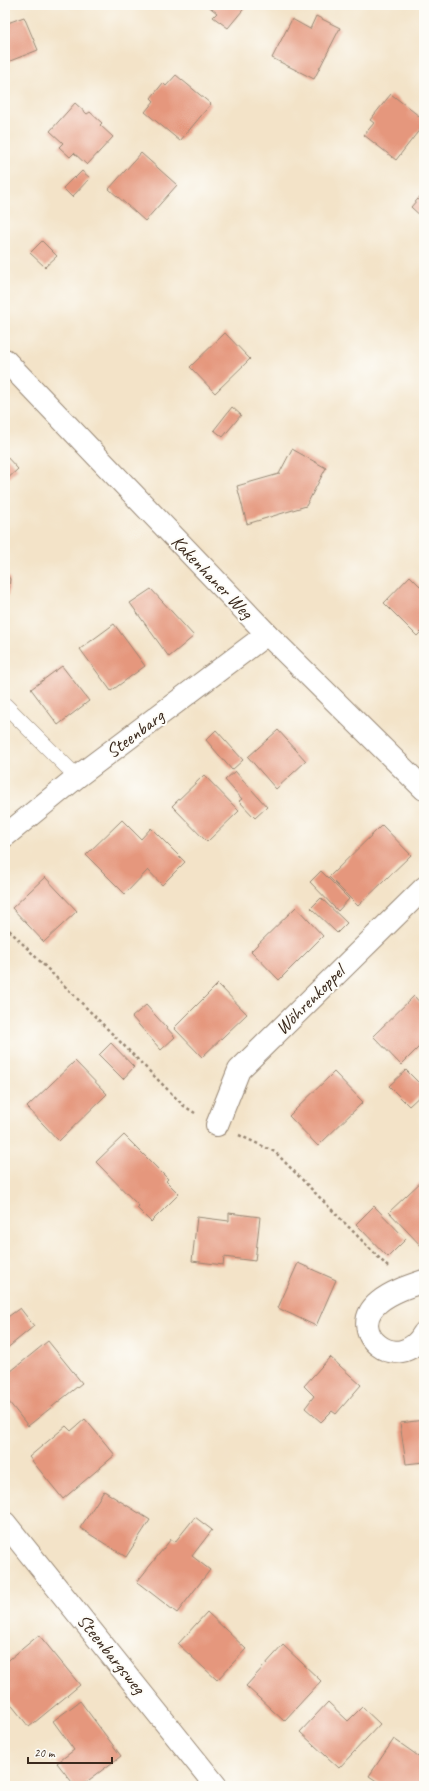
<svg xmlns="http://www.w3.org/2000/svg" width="429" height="1791" font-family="Caveat,sans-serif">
<rect width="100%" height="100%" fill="#fdfcf7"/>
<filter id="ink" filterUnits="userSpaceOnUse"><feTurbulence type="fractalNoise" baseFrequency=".025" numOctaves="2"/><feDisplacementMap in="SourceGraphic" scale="8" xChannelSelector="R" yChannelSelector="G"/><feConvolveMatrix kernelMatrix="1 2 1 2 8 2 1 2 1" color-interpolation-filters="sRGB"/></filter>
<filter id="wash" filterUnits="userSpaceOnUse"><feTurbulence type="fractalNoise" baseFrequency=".012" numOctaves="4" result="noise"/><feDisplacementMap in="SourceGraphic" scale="16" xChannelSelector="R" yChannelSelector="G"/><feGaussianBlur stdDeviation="0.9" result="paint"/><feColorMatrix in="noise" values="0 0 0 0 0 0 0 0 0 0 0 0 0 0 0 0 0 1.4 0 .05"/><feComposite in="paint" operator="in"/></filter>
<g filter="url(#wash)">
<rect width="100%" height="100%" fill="#f3e3c8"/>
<g id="blocks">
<!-- building -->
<g fill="#e5977d">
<polygon points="207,5 247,5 228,28 213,17 217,13"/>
<polygon points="316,16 340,28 314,79 272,58 292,19 310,29"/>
<polygon points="24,17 38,50 5,63 5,24"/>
<polygon points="176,75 211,104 180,141 145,112 154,101 151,98 163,83 166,86"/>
<polygon points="391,94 424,120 424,124 396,160 364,135 374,123 370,120"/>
<polygon points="75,103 87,114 90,112 102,123 100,125 113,137 87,165 74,153 70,157 59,147 63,143 50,131"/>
<polygon points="141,153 177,185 145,221 109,189"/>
<polygon points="82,171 90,178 72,197 63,188 74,177 75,178"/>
<polygon points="424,192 424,219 411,207"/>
<polygon points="42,241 57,256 45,267 30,253"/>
<polygon points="225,333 250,359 215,393 190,367"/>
<polygon points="232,407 241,415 223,437 214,430"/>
<polygon points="292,449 326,468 306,506 247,524 237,486 279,474"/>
<polygon points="5,455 18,469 5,481"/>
<polygon points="5,572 10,579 8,596 5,596"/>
<polygon points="410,576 424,590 424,629 417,636 384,603"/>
<polygon points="151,589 194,636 169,657 130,603"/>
<polygon points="114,624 145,666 111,691 80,649"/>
<polygon points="62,666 89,701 58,725 31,689"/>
<polygon points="216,730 243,760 232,770 206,740"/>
<polygon points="278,730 306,761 276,789 248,757"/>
<polygon points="235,771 267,807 255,818 239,801 242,799 225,780"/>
<polygon points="204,775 239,811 207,842 172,806"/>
<polygon points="122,820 141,839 151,828 185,862 162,885 148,870 125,894 86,855"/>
<polygon points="382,825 411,855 358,906 329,877"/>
<polygon points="321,871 349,899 338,911 310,882"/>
<polygon points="45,877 77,911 44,942 12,908"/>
<polygon points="321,898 347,923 337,933 311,908"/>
<polygon points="296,907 323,936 279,980 251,951"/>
<polygon points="218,984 247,1014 202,1057 174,1028"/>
<polygon points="414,996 424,1007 424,1042 401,1065 373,1036"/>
<polygon points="146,1005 175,1037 161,1050 132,1017"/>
<polygon points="111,1043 134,1067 123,1079 99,1055"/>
<polygon points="75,1061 107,1094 59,1141 27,1107"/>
<polygon points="406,1070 424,1088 424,1092 409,1106 389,1086"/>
<polygon points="334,1072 363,1102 318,1146 289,1116"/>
<polygon points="124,1135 168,1179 166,1181 179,1194 151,1222 137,1208 139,1206 96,1162"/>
<polygon points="424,1179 424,1247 423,1248 389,1212"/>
<polygon points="374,1206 406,1239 388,1257 356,1224"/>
<polygon points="229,1213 260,1217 255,1261 224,1257 223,1265 192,1261 197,1217 229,1221"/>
<polygon points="298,1263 336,1280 316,1326 278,1308"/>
<polygon points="20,1308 34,1326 5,1350 5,1319"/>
<polygon points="48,1341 82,1383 28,1426 5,1397 5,1376"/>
<polygon points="330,1357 361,1385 336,1414 332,1411 321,1422 305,1408 314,1396 304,1386"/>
<polygon points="85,1419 115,1455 63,1499 29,1457 66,1426 71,1431"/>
<polygon points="424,1420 424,1462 406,1464 400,1423"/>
<polygon points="104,1491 150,1520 126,1557 80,1528"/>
<polygon points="195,1517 212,1530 192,1556 210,1570 177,1613 137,1582 171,1539 175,1542"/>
<polygon points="207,1612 246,1649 217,1680 178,1644"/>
<polygon points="39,1635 80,1685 29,1727 5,1697 5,1663"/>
<polygon points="283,1645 321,1681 284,1721 246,1686"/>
<polygon points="80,1701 121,1756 81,1786 75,1786 57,1763 74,1750 53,1721"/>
<polygon points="328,1702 348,1721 362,1707 380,1724 339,1768 300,1732"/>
<polygon points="394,1739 424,1760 424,1781 421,1786 384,1786 369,1776"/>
</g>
</g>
</g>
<g filter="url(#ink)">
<use href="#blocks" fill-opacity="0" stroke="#978673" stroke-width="1"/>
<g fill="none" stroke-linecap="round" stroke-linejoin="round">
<defs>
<polyline id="service" points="5,705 77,777"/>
<g id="minor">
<polyline points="5,360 267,634 424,789"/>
<polyline points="5,836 77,777 267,634"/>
<polyline points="217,1125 239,1070 424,888"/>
<path d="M424,1281C409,1286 391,1292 379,1302C343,1331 398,1378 424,1333"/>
<polyline points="5,1523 216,1786"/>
</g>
</defs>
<!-- service casing -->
<use href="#service" stroke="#978673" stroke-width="16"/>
<!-- minor casing -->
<use href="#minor" stroke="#978673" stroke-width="24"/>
<!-- path -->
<g stroke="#978673" stroke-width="2.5" stroke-dasharray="3 3" stroke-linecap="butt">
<polyline points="5,926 184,1106 195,1113"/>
<polyline points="239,1135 275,1152 388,1267"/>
</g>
<!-- service -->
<use href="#service" stroke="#fff" stroke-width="15"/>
<!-- minor -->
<use href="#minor" stroke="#fff" stroke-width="22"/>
</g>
</g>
<g text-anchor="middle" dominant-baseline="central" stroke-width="4" stroke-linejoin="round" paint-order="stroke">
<!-- street labels -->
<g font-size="19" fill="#3b2a1e" stroke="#fdfcf7">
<text transform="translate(212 577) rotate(46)">Kakenhaner Weg</text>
<text transform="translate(135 734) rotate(-37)">Steenbarg</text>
<text transform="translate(310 1000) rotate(-45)">Wöhrenkoppel</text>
<text transform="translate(111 1654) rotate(51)">Steenbargsweg</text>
</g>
</g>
<!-- margin -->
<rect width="429" height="1791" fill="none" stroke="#fdfcf7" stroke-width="20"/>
<!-- scale -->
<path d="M28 1757v6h84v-6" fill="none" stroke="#3b2a1e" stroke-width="2"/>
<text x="34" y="1757" font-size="12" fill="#3b2a1e" stroke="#fdfcf7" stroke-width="3" paint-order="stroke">20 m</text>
</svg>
